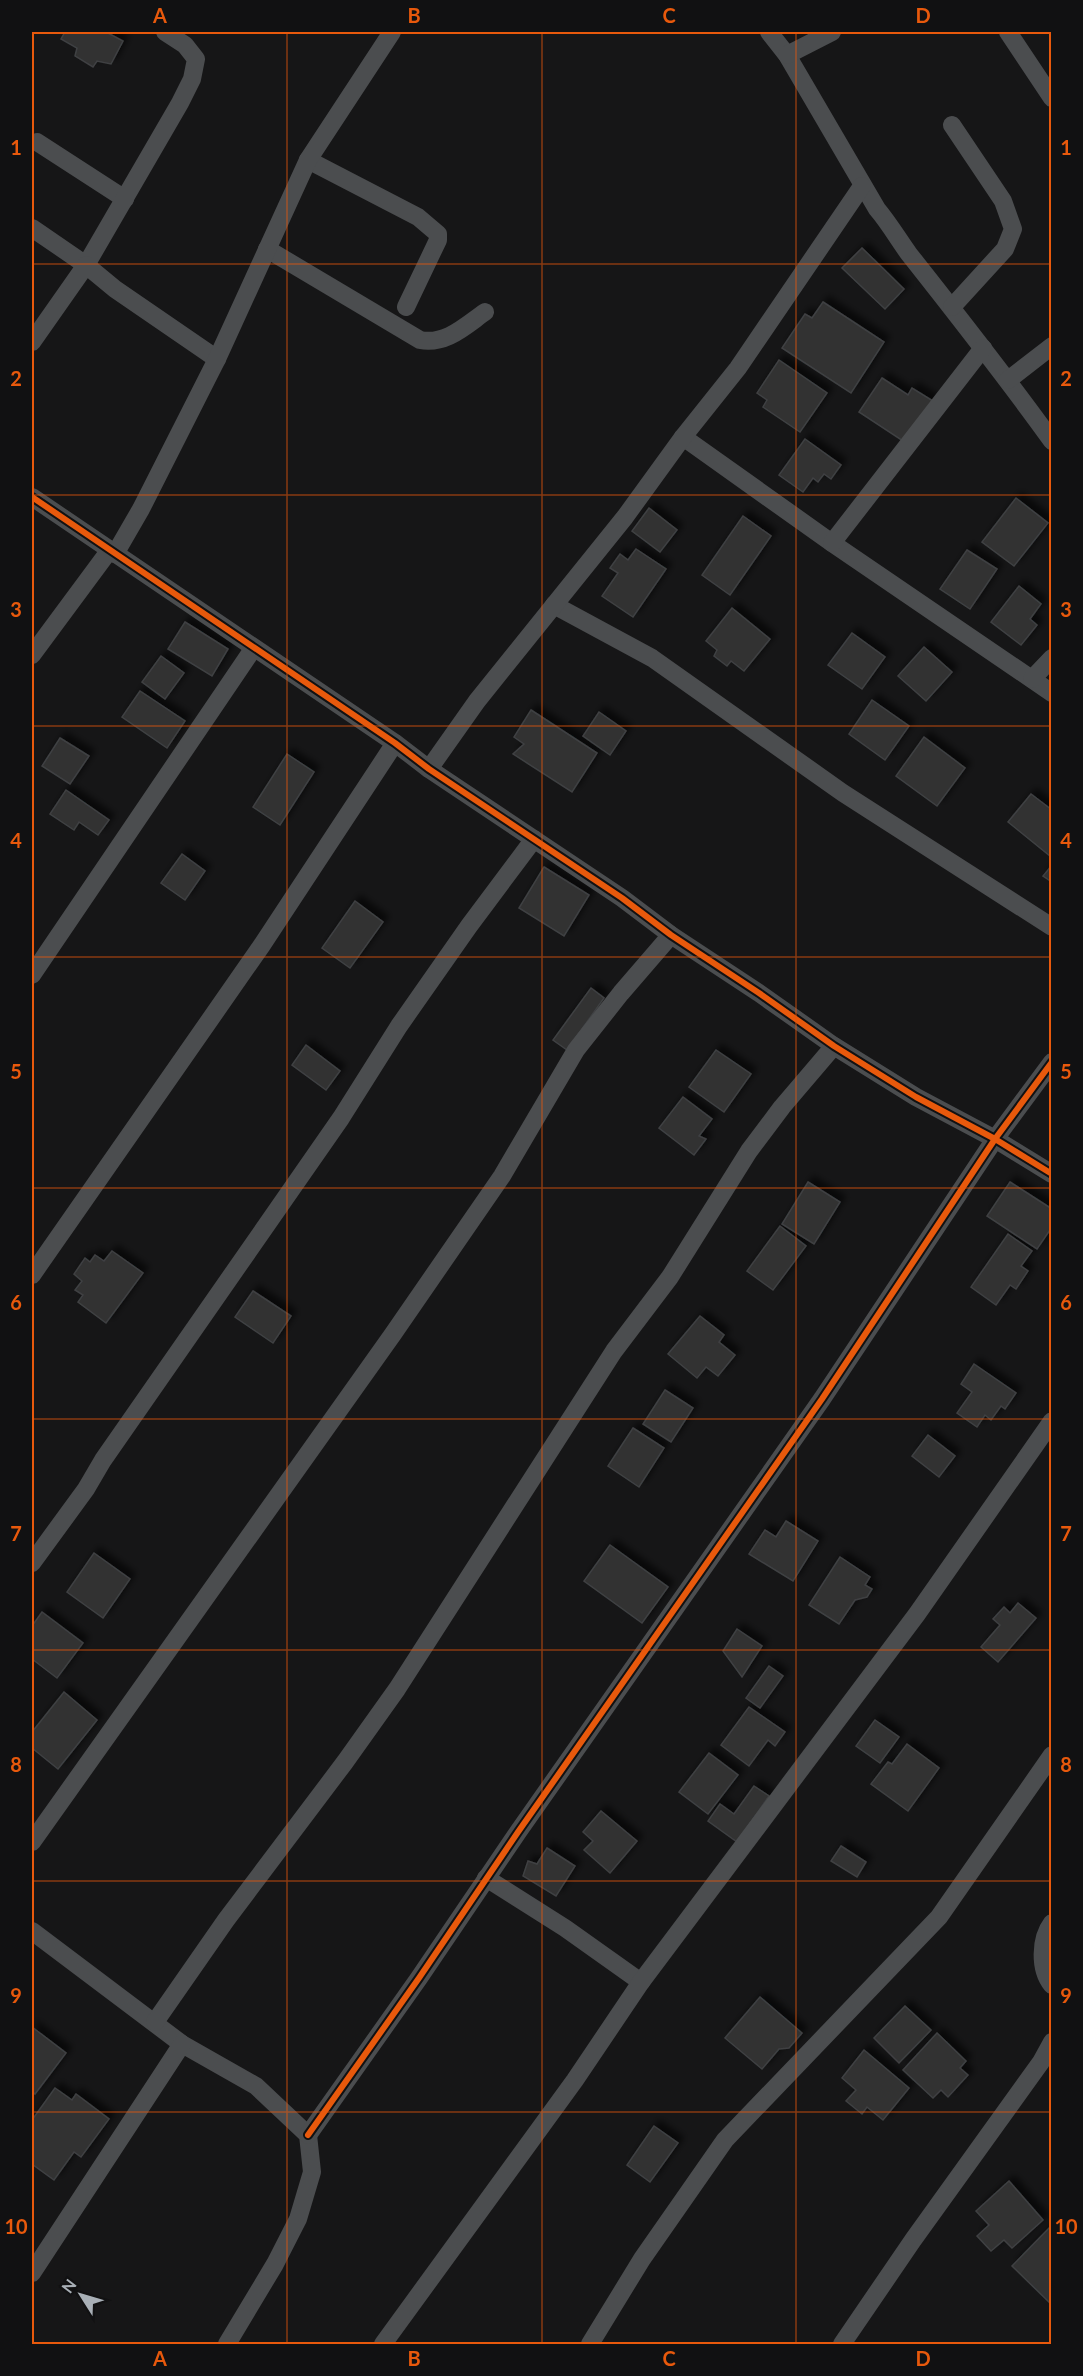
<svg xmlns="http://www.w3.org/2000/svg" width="1083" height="2376" font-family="Lato,sans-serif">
<defs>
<filter id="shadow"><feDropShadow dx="5.5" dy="-5.5" stdDeviation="3" flood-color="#0009"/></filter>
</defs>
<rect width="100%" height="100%" fill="#161617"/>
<!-- building -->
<g fill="#313132" stroke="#3f4143" stroke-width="1.5" filter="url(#shadow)">
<polygon points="65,32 106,32 123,41 111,64 97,61 93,67 75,56 77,48 61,39"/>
<polygon points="862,248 904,289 885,309 842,268"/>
<polygon points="823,302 884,342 851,393 782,348 805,314 812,318"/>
<polygon points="779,360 827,393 800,432 763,407 767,400 757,393"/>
<polygon points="882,378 908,395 912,388 933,401 906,443 859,412"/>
<polygon points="805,439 841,465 831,479 824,474 818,482 813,478 803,492 779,475"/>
<polygon points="1016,498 1048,523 1014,566 982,542"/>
<polygon points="649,508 677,530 660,552 632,531"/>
<polygon points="743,516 771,536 730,595 702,575"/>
<polygon points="636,549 666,569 633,617 602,596 618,573 610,568 620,554 628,560"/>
<polygon points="967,550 997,569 970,609 940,589"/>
<polygon points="1019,586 1041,604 1030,619 1037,625 1021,645 991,622"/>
<polygon points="732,608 770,639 744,671 731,661 727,666 714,656 717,650 706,641"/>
<polygon points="185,622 228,649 212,676 168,649"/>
<polygon points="852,633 885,657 862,689 828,665"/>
<polygon points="924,647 952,672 926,701 898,676"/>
<polygon points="161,656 184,673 165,699 142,682"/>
<polygon points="140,691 185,721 167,748 122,717"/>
<polygon points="872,700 909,726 885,760 849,734"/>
<polygon points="531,710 597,753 572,792 513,754 524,744 514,737"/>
<polygon points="599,712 626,731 610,755 583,736"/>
<polygon points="924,737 965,768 937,806 896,776"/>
<polygon points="60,738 89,756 70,784 42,766"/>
<polygon points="287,754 314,772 280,825 253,807"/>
<polygon points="66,790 109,820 98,835 79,822 74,830 50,814"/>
<polygon points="1031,794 1052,810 1050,856 1008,822"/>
<polygon points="182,854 205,871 185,900 161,883"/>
<polygon points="1052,865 1052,882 1043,876"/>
<polygon points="544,867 589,895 564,936 519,908"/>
<polygon points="355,901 383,922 350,968 322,948"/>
<polygon points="591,988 604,998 567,1050 553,1040"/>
<polygon points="306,1045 340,1071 326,1090 292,1065"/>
<polygon points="716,1050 751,1074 724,1112 689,1087"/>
<polygon points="683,1097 712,1119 699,1136 706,1139 694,1155 659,1128"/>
<polygon points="808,1182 840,1202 814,1244 782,1224"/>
<polygon points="1010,1182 1052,1209 1052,1227 1037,1249 987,1216"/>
<polygon points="780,1226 806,1246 773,1290 747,1271"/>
<polygon points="1008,1234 1032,1251 1021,1266 1028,1271 1016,1289 1010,1285 996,1305 971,1287"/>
<polygon points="112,1251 143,1273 106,1323 78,1302 83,1295 75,1290 82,1281 74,1274 85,1258 90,1262 95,1255 104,1261"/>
<polygon points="253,1291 291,1316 273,1343 235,1317"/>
<polygon points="700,1316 724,1335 719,1342 735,1355 718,1376 706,1367 697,1378 668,1354"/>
<polygon points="974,1364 1016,1393 1005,1409 1001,1406 991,1420 985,1415 977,1427 957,1413 972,1392 961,1384"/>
<polygon points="665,1390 693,1408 671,1442 643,1424"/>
<polygon points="633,1428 664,1448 639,1487 608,1466"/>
<polygon points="928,1435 955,1456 939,1477 912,1456"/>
<polygon points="786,1521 818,1541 793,1581 749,1554 765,1530 776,1537"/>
<polygon points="610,1545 668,1587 642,1623 584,1581"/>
<polygon points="94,1553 130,1579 103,1618 67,1592"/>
<polygon points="840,1557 870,1577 865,1585 872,1589 867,1597 855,1600 839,1624 809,1605"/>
<polygon points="1018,1603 1036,1618 998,1662 981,1647 1000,1625 993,1619 1004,1607 1010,1613"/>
<polygon points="42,1612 83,1643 57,1678 32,1659 32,1626"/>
<polygon points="737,1629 762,1646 742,1677 723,1651"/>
<polygon points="769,1666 783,1676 760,1708 746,1698"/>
<polygon points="64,1692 97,1720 58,1769 32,1748 32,1732"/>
<polygon points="749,1707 785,1732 775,1746 768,1740 749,1766 721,1745"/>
<polygon points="875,1720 899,1737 880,1763 856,1746"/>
<polygon points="907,1744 939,1768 908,1811 871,1784 888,1762 892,1764"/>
<polygon points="709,1753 738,1775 708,1814 679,1792"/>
<polygon points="754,1786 769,1796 737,1842 708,1821 720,1804 734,1814"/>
<polygon points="601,1811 637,1841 610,1873 584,1850 593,1841 583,1832"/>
<polygon points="841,1846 866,1862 857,1877 831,1861"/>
<polygon points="547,1848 575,1866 556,1896 523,1876 528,1861 537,1864"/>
<polygon points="760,1997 802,2033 789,2048 779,2049 762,2069 725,2038"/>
<polygon points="905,2006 931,2030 899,2063 874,2038"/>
<polygon points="32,2027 66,2053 35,2094 32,2091"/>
<polygon points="937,2033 966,2061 960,2068 968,2075 948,2097 941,2090 933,2098 903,2070"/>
<polygon points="864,2050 909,2088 883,2120 867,2107 862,2114 846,2101 856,2090 842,2078"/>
<polygon points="55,2088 72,2100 76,2094 109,2119 81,2157 74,2152 54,2180 32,2164 32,2120"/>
<polygon points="654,2126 678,2143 650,2182 627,2165"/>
<polygon points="1009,2181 1043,2220 1012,2248 1004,2240 991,2251 977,2236 989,2225 976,2211"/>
<polygon points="1052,2225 1052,2305 1012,2266"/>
</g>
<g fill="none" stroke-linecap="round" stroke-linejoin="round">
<!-- minor -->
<g stroke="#4b4d4f" stroke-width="18">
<path d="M769,32L787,55L877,209C889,223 898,239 909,254C958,316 1006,377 1052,441"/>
<polyline points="1008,32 1052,98"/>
<polyline points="787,55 832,32"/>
<polyline points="37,142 125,199"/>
<polyline points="308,160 418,217 438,234 438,240 406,307"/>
<polyline points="32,228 86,265 180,103 192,79 196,59 185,45 165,32"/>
<path d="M267,249L420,340C446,345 465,326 485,312"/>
<polyline points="952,307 1005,249 1013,229 1003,201 952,125"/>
<polyline points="32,342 86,265 115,289 217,359"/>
<polyline points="1008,380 1052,346"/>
<polyline points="683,437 832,543 1052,693"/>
<polyline points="32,497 395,743 429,769 622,898 671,935 759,993 834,1046 916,1097 995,1139 1052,1174"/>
<polyline points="832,543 983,348"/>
<polyline points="554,605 652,658 843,793 1052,927"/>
<polyline points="32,655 109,551 115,554 141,509 217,359 308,160 392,32"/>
<polyline points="1032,679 1052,658"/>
<polyline points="429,769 477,701 625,517 683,437 738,368 862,186"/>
<polyline points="32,975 253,649"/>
<polyline points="32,1275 262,945 395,743"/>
<polyline points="32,1563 86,1489 103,1460 341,1118 399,1026 469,926 534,839"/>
<polyline points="32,1842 393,1334 502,1176 576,1050 621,993 671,935"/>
<polyline points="486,1878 565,1928 641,1982"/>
<path d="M1052,1923C1040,1939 1039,1969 1052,1985"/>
<polyline points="32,1931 182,2044 256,2086 308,2135 312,2172 298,2219 275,2264 227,2344"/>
<polyline points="155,2022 226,1920 345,1762 397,1689 614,1351 670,1277 749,1151 782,1107 834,1046"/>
<polyline points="308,2135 419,1978 518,1832 822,1399 995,1139 1052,1062"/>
<polyline points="32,2273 182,2044"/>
<polyline points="383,2344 575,2080 641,1982 917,1614 1052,1421"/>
<polyline points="590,2344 642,2259 725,2140 939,1917 1052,1755"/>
<polyline points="842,2344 913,2240 1041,2062 1052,2042"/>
</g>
<defs>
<g id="cycleway">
<polyline points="32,497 395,743 429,769 622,898 671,935 759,993 834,1046 916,1097 995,1139 1052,1174"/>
<polyline points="308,2135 419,1978 518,1832 822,1399 995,1139 1052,1062"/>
</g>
</defs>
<!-- cycleway casing -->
<use href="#cycleway" stroke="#111112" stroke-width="10"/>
<!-- cycleway -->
<use href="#cycleway" stroke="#e8590c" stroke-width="6"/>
</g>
<!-- grid -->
<path fill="none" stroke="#e8590c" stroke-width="1.5" stroke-opacity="0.55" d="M287,32V2344M542,32V2344M796,32V2344M32,264H1052M32,495H1052M32,726H1052M32,957H1052M32,1188H1052M32,1419H1052M32,1650H1052M32,1881H1052M32,2112H1052"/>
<!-- border -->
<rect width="1083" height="2376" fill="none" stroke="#111112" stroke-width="66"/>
<!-- north arrow -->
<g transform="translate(81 2295) rotate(307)" stroke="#111112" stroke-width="4.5" paint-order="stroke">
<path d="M0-4.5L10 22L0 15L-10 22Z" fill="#a8afb6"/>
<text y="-9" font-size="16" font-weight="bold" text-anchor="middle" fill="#a8afb6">N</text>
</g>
<rect x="33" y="33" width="1017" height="2310" fill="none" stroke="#e8590c" stroke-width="2"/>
<g font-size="20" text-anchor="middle" font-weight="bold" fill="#e8590c">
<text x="160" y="23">A</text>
<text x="414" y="23">B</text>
<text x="669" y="23">C</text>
<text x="923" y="23">D</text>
<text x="16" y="155">1</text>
<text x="1066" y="155">1</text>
<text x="16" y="386">2</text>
<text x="1066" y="386">2</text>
<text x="16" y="617">3</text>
<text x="1066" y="617">3</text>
<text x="16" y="848">4</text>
<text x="1066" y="848">4</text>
<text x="16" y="1079">5</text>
<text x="1066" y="1079">5</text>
<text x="16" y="1310">6</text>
<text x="1066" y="1310">6</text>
<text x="16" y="1541">7</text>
<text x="1066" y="1541">7</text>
<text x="16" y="1772">8</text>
<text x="1066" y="1772">8</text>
<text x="16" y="2003">9</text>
<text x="1066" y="2003">9</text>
<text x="16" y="2234">10</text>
<text x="1066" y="2234">10</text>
<text x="160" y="2366">A</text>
<text x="414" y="2366">B</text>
<text x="669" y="2366">C</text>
<text x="923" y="2366">D</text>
</g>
</svg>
